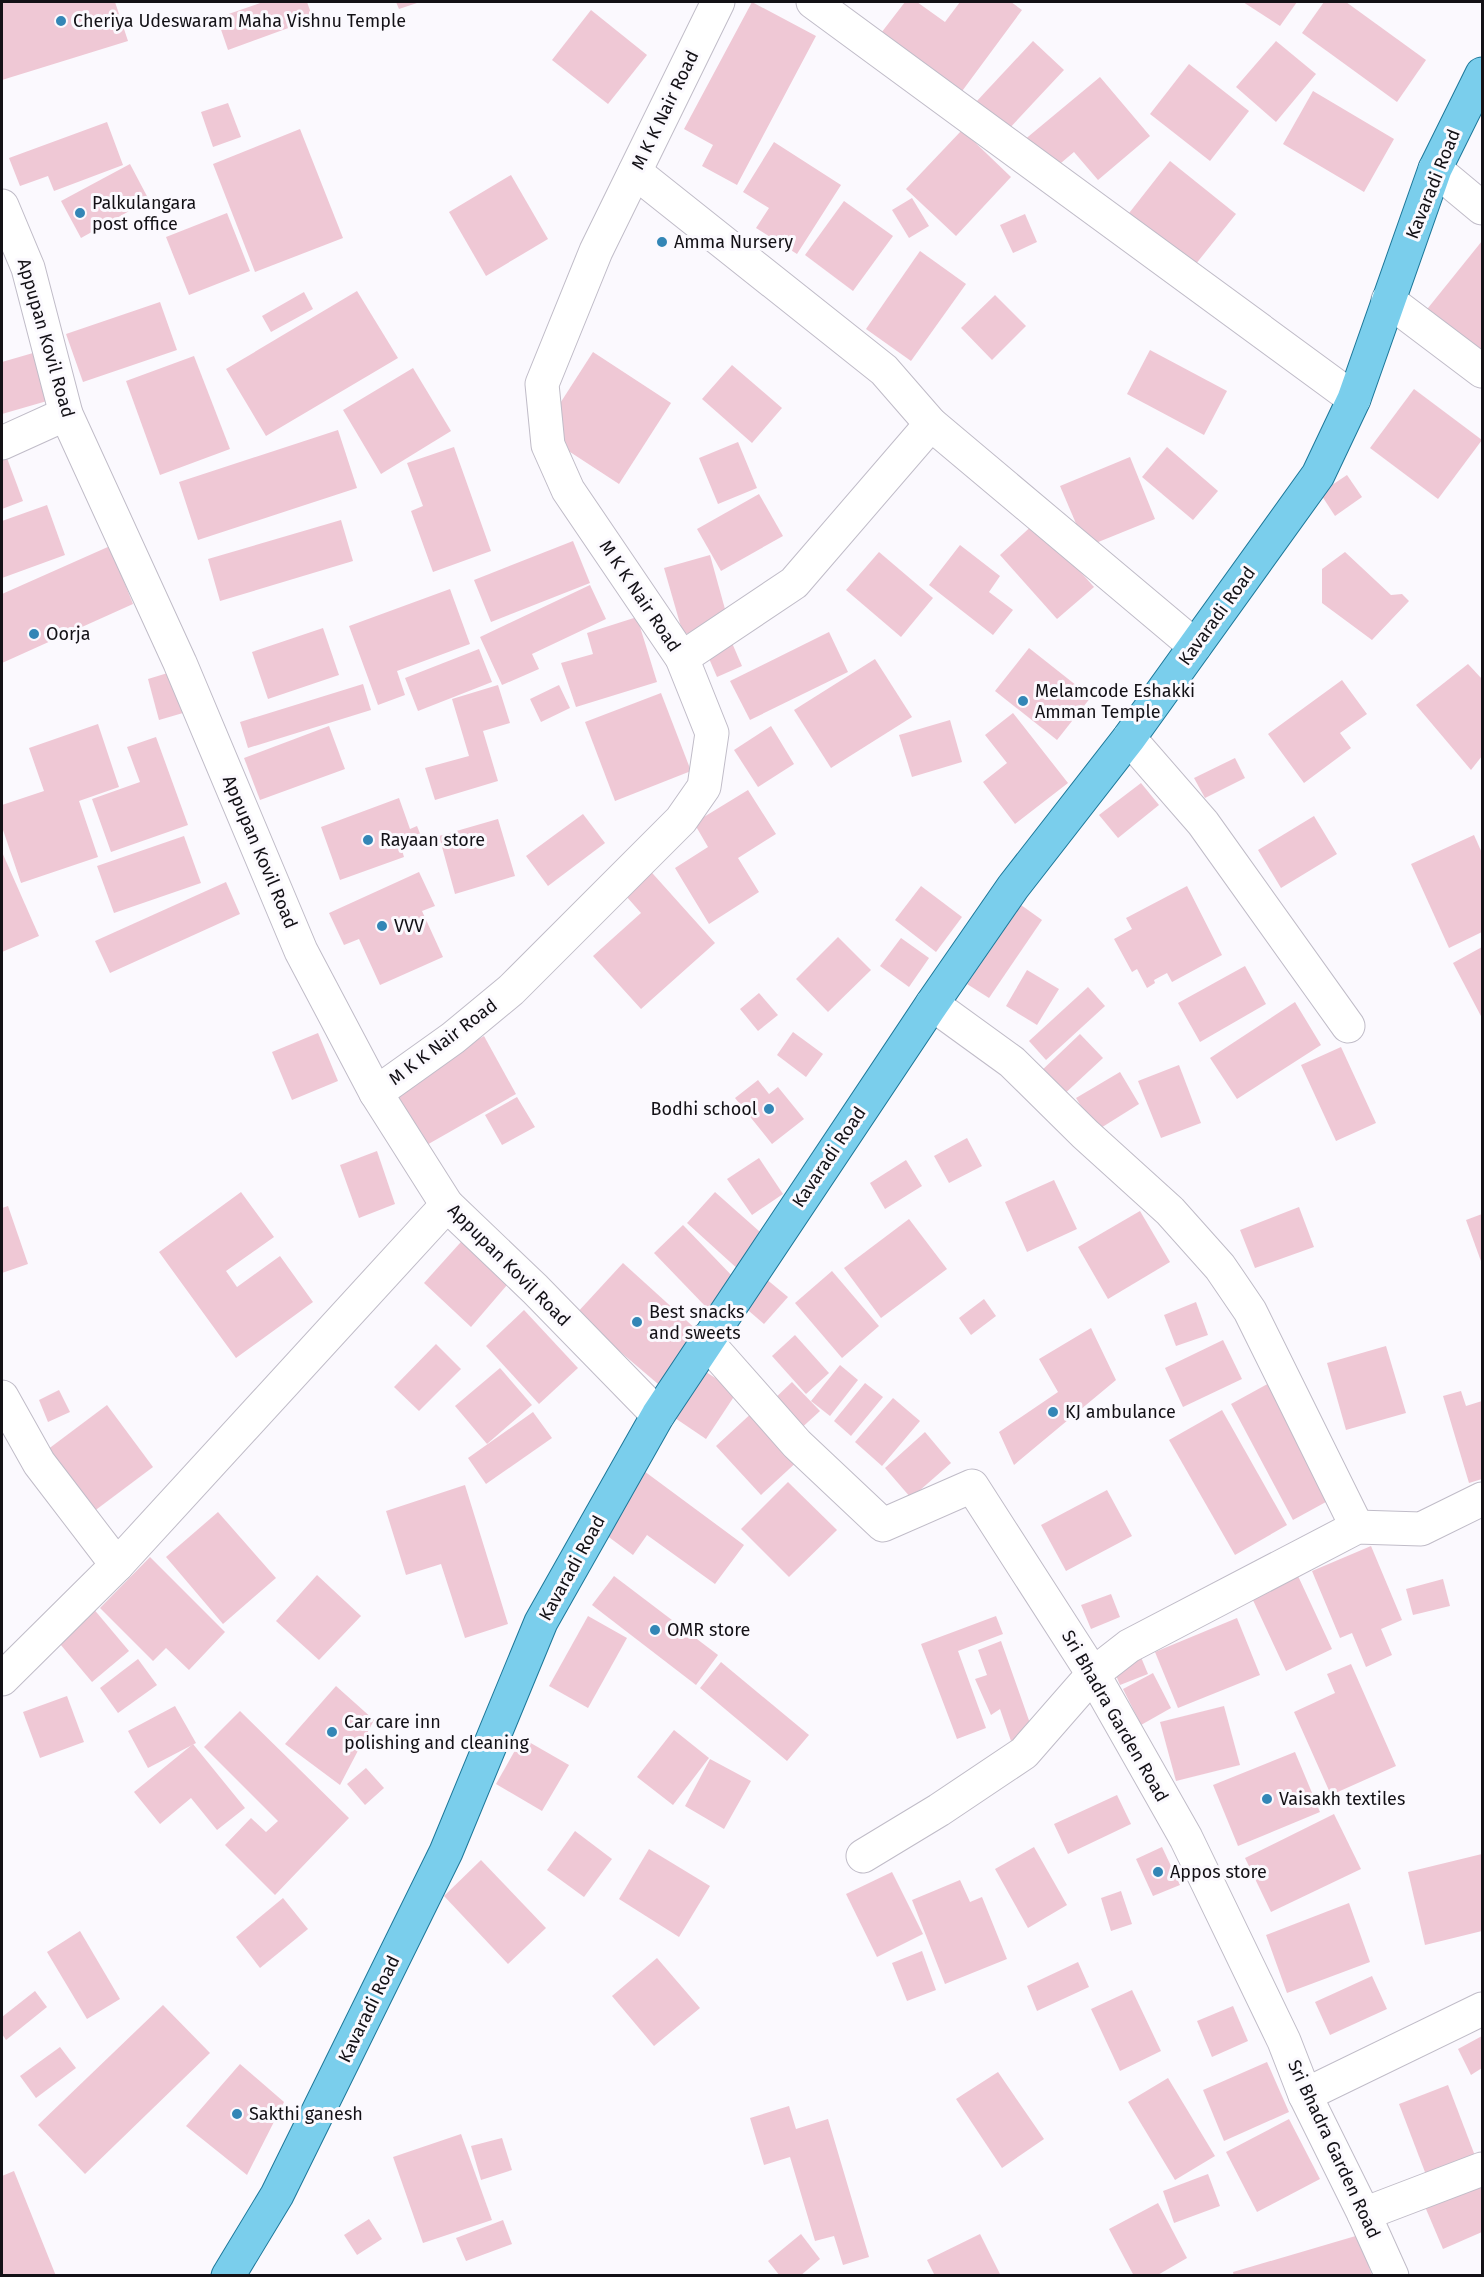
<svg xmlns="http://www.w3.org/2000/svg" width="1484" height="2277" font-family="'Fira Sans',sans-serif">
<rect width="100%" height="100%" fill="#fbf9fe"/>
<!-- building -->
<g fill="#efc8d5">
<polygon points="2,2 115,2 128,41 2,80"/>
<polygon points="263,2 307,2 313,19 228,50 217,18"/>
<polygon points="396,2 420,2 399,9"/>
<polygon points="752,2 816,36 737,185 702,166 713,145 684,129"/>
<polygon points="905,2 917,2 945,22 960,2 1011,2 1022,10 957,98 878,37"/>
<polygon points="1243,2 1297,2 1280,26"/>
<polygon points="1324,2 1346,2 1426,60 1397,102 1302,33"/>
<polygon points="591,10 647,55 608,104 552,60"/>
<polygon points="1033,41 1064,70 1007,131 976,102"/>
<polygon points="1276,41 1316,74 1276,122 1236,87"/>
<polygon points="1189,64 1249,111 1210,161 1150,114"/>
<polygon points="1100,77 1150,136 1098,180 1074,152 1049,173 1023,141"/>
<polygon points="1313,91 1394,139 1364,192 1283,144"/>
<polygon points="228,103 241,137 213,147 201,112"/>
<polygon points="107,122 123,165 54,191 48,176 20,186 9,158"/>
<polygon points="300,129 343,238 255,272 213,164"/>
<polygon points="962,130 1011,177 956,236 906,189"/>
<polygon points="774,142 841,185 797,254 756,228 769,208 743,192"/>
<polygon points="1170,161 1236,214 1191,270 1126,217"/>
<polygon points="130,164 149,200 81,238 61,201"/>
<polygon points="511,175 548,239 486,276 449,212"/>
<polygon points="912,198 929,226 909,238 892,210"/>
<polygon points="844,201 893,236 853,291 805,255"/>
<polygon points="227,213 250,271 189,295 166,237"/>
<polygon points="1025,214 1037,242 1013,253 1000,225"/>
<polygon points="1482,241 1482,361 1424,313"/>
<polygon points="920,251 966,284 911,361 866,329"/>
<polygon points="357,291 398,358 266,436 226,369"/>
<polygon points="304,292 313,309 271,332 262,316"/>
<polygon points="995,295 1026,326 992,360 961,328"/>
<polygon points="160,302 177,350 83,382 66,334"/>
<polygon points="1150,350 1227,391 1204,435 1127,394"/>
<polygon points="593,352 671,403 619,484 541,433"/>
<polygon points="33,353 47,401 2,414 2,362"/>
<polygon points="194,356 230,449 160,475 126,381"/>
<polygon points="732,365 782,408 752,443 702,399"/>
<polygon points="413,368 451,431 381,474 343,410"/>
<polygon points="1414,389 1482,440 1438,499 1370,448"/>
<polygon points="338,430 357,488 198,540 179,482"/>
<polygon points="738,442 757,488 718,504 699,458"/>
<polygon points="454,447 491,551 433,572 411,511 423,506 407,463"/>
<polygon points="1167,447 1218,491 1193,520 1142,477"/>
<polygon points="4,450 23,501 2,509 2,451"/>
<polygon points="1130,457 1155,519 1086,547 1060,486"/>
<polygon points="1347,475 1362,497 1335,516 1320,493"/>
<polygon points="759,494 783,536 721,571 697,529"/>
<polygon points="47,505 65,555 2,578 2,521"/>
<polygon points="341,520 353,561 220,601 208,559"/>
<polygon points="1036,522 1094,587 1057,619 1000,555"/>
<polygon points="573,541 590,583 491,622 474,580"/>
<polygon points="960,545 1000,576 989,592 1013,610 993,635 929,585"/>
<polygon points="110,546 133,604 2,663 2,594"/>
<polygon points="879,552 933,598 901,637 846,590"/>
<polygon points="1345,552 1391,595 1402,594 1409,601 1372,640 1322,603 1322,569"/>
<polygon points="710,555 728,620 709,631 683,634 664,568"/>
<polygon points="590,585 606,619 532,654 539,669 502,685 480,637"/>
<polygon points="450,589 470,644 397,671 405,695 378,705 349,626"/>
<polygon points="637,617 657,682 576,707 561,663 593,654 587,633"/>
<polygon points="323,628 339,675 268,699 252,652"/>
<polygon points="829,632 848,672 750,720 730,681"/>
<polygon points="732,643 742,666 717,677 707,654"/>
<polygon points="1029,648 1091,697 1057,740 995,691"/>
<polygon points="479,649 492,682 418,711 405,678"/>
<polygon points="875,659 912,717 831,768 794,710"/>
<polygon points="1468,664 1482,679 1482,756 1471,770 1416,705"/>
<polygon points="171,672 183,713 159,720 148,679"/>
<polygon points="1342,680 1367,714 1340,733 1351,748 1304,783 1268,734"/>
<polygon points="363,684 371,710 248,748 240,722"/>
<polygon points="498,685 510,723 483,731 498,781 435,800 425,768 469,756 452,699"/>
<polygon points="559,685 570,708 541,722 530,699"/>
<polygon points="661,693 691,771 615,801 585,722"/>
<polygon points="1013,713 1068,783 1015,824 983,782 1007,763 985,735"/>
<polygon points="950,720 962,762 912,777 899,735"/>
<polygon points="98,724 119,787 79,801 98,857 21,883 2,827 2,805 44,791 29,748"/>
<polygon points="329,726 345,769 260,800 244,758"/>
<polygon points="771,726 794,764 758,787 734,750"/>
<polygon points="156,737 188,825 111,852 92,799 140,782 127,747"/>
<polygon points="1235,758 1245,778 1205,798 1194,778"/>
<polygon points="1141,783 1159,805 1118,838 1099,815"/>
<polygon points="748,790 776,834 738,858 759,892 709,924 675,868 708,847 694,823"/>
<polygon points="399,798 410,829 417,826 421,836 400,844 404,857 340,880 321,827"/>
<polygon points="583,814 605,843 548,886 526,856"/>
<polygon points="1314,816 1337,854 1281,888 1258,850"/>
<polygon points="498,819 515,876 455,894 439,836"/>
<polygon points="1474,835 1482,853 1482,932 1449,948 1411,864"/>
<polygon points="184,836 201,883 114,913 97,866"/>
<polygon points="2,852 39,936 2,952"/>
<polygon points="645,865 715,943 641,1009 593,956 641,913 619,888"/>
<polygon points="419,872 435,906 422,911 443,957 380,985 359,939 344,945 329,913"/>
<polygon points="226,882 240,914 110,973 95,941"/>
<polygon points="921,886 962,917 936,952 895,920"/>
<polygon points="1187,886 1222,955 1172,982 1167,973 1154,980 1155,983 1147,988 1137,969 1132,972 1114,939 1132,929 1126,918"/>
<polygon points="1021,905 1042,920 989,998 967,984"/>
<polygon points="838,937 871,970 828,1012 796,979"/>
<polygon points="901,938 929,958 909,987 880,966"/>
<polygon points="1482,947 1482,1018 1453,963"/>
<polygon points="1245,966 1266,1004 1200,1042 1178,1003"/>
<polygon points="1027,970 1059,989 1037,1025 1006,1006"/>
<polygon points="1088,987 1105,1006 1046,1060 1029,1041"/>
<polygon points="759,993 778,1015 758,1031 740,1009"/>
<polygon points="1295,1002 1321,1045 1237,1099 1210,1058"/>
<polygon points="793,1032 823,1054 806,1077 777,1055"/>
<polygon points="318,1033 338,1081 292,1100 272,1052"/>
<polygon points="1080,1034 1103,1058 1060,1098 1038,1074"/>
<polygon points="484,1036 516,1094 425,1146 393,1089"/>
<polygon points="1341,1047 1376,1123 1336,1141 1301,1065"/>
<polygon points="1179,1065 1201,1123 1161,1138 1138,1081"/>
<polygon points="1120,1072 1139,1104 1096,1131 1076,1098"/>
<polygon points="758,1080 769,1094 778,1087 804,1119 772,1144 735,1098"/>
<polygon points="517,1097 535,1127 502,1145 485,1115"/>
<polygon points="967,1138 982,1166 949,1183 934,1156"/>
<polygon points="377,1151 395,1204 359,1218 340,1165"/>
<polygon points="759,1158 783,1194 752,1215 727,1179"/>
<polygon points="906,1160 922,1186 885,1209 870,1183"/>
<polygon points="1054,1180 1077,1229 1027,1252 1005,1202"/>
<polygon points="241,1192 274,1237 226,1271 237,1287 280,1256 313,1302 236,1358 159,1252"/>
<polygon points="715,1192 768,1239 740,1271 687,1223"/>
<polygon points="8,1206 28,1264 2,1273 2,1208"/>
<polygon points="1299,1207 1314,1247 1255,1268 1240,1230"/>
<polygon points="1140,1211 1170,1262 1108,1299 1078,1247"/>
<polygon points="1482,1214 1482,1264 1466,1220"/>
<polygon points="909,1219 947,1269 881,1318 844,1268"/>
<polygon points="683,1225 736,1280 707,1308 654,1253"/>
<polygon points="469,1233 513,1278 471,1327 424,1283"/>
<polygon points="623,1263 698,1331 658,1384 576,1314"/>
<polygon points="832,1271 879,1326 842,1358 795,1303"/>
<polygon points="765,1278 788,1297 764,1324 742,1305"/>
<polygon points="984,1299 996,1316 971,1335 959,1318"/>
<polygon points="1196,1302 1208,1335 1176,1346 1164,1315"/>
<polygon points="524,1310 578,1368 539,1404 486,1346"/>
<polygon points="1091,1328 1116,1380 1014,1465 999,1432 1058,1392 1039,1359"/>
<polygon points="795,1335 829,1373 806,1394 772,1356"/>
<polygon points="1223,1340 1242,1379 1183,1407 1165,1368"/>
<polygon points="436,1344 461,1369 419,1411 394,1387"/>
<polygon points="1386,1346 1406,1413 1346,1430 1327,1363"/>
<polygon points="840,1365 858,1380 830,1416 811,1401"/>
<polygon points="500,1368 532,1405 487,1444 455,1406"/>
<polygon points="703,1370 737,1392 706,1439 672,1416"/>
<polygon points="1273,1381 1335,1497 1293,1520 1231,1404"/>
<polygon points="792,1382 820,1411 797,1432 770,1403"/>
<polygon points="865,1383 883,1397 851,1436 834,1421"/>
<polygon points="59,1390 70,1412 48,1422 39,1400"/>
<polygon points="1461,1391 1466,1406 1482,1401 1482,1479 1469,1483 1443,1396"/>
<polygon points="893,1398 920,1421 882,1466 855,1442"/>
<polygon points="107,1405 153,1467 89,1515 43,1453"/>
<polygon points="755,1410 800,1459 761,1495 716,1446"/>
<polygon points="1222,1410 1287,1525 1235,1555 1169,1440"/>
<polygon points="533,1412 552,1438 486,1484 468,1458"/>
<polygon points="925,1432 951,1463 911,1498 885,1468"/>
<polygon points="644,1471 744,1545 715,1584 647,1535 633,1555 602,1532"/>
<polygon points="788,1482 837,1530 789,1577 741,1529"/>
<polygon points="465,1485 508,1624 465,1638 441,1564 406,1575 386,1511"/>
<polygon points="1107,1490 1132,1536 1066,1571 1041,1525"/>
<polygon points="218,1512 276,1578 223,1624 166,1557"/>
<polygon points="1371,1546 1402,1620 1381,1629 1392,1655 1366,1667 1352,1633 1340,1638 1312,1571"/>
<polygon points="150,1557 225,1632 189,1670 166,1648 153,1661 100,1608"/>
<polygon points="317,1575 361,1616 319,1660 276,1621"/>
<polygon points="614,1576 718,1655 696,1685 592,1605"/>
<polygon points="1298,1576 1332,1649 1286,1671 1252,1598"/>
<polygon points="1443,1579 1450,1606 1413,1615 1406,1589"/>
<polygon points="1111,1594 1120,1617 1091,1629 1081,1605"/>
<polygon points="92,1607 129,1651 92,1682 55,1638"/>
<polygon points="588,1616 627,1638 588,1708 549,1686"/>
<polygon points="996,1616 1003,1634 958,1651 986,1728 957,1739 921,1644"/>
<polygon points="1237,1618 1260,1675 1178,1708 1155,1652"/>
<polygon points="1001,1641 1032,1729 1011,1741 1000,1709 991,1715 975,1679 987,1675 978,1650"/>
<polygon points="1138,1650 1148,1674 1120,1685 1110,1661"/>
<polygon points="138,1659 157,1685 118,1713 100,1688"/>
<polygon points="721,1662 809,1735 787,1761 700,1688"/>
<polygon points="1351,1664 1396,1766 1331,1795 1294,1712 1335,1693 1327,1674"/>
<polygon points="1153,1673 1171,1708 1141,1725 1123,1689"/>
<polygon points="336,1686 374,1720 340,1785 285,1744"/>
<polygon points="67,1696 84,1742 40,1758 23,1712"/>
<polygon points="175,1706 196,1743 148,1768 128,1731"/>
<polygon points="1224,1706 1240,1765 1176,1781 1160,1722"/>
<polygon points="240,1711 349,1818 275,1895 225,1845 251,1818 266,1832 278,1821 204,1747"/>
<polygon points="674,1730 709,1758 673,1805 637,1777"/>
<polygon points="522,1738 569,1765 542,1811 496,1784"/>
<polygon points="193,1744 245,1808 217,1830 191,1798 160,1824 134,1792"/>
<polygon points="1295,1752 1320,1812 1238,1846 1213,1785"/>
<polygon points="710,1759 751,1781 724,1829 685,1806"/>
<polygon points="366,1768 384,1788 365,1805 347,1784"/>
<polygon points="1117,1795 1131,1824 1068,1854 1054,1824"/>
<polygon points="1334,1814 1361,1869 1271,1912 1245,1858"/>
<polygon points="575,1831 612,1859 584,1897 547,1870"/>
<polygon points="1034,1847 1067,1905 1028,1928 995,1869"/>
<polygon points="1162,1847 1180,1885 1153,1896 1136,1859"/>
<polygon points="649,1849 710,1886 679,1937 619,1899"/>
<polygon points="1482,1854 1482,1931 1425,1945 1408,1872"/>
<polygon points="481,1860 546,1928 508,1964 444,1896"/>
<polygon points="892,1872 923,1934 877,1957 846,1894"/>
<polygon points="960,1880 970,1902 982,1897 1007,1959 945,1984 912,1900"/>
<polygon points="1121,1891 1132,1924 1111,1931 1101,1898"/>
<polygon points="283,1898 308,1929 260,1968 236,1937"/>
<polygon points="1349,1903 1370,1962 1287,1993 1266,1935"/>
<polygon points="80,1931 120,1999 87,2019 47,1952"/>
<polygon points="922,1951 936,1990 907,2001 892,1963"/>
<polygon points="657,1958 700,2008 654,2046 612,1996"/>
<polygon points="1078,1962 1089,1987 1037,2011 1027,1986"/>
<polygon points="1372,1976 1387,2009 1330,2035 1315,2002"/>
<polygon points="1132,1990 1161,2051 1120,2071 1091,2009"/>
<polygon points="35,1991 47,2007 6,2040 2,2034 2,2017"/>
<polygon points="163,2005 210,2053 85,2174 38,2125"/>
<polygon points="1233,2006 1248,2041 1212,2057 1197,2021"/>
<polygon points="1482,2036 1482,2068 1471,2075 1458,2049"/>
<polygon points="60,2047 76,2068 36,2098 20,2076"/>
<polygon points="1267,2062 1289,2112 1224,2141 1203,2090"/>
<polygon points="240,2064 284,2102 247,2175 186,2126"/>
<polygon points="998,2072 1044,2139 1002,2168 956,2099"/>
<polygon points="1168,2078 1215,2156 1175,2180 1128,2102"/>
<polygon points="1448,2085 1477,2161 1428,2180 1399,2104"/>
<polygon points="789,2106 796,2129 828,2119 869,2257 843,2265 834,2236 815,2241 790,2157 764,2165 750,2118"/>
<polygon points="1289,2119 1320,2179 1257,2212 1226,2152"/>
<polygon points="461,2134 492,2220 423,2243 393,2157"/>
<polygon points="502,2138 512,2170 481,2180 471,2146"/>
<polygon points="14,2171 56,2276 2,2276 2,2176"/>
<polygon points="1208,2174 1220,2206 1174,2223 1163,2191"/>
<polygon points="1482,2176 1482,2232 1443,2249 1423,2202"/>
<polygon points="1158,2203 1187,2258 1156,2276 1134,2276 1109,2229"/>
<polygon points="369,2219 382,2239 357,2255 344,2235"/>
<polygon points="503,2220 512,2244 466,2261 456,2238"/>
<polygon points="801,2234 820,2259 800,2276 780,2276 768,2261"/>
<polygon points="980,2234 1001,2276 935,2276 927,2260"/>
<polygon points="1359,2235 1372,2276 1234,2276 1233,2272"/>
</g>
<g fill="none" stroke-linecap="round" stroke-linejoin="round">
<defs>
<g id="minor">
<polyline points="813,2 1354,399"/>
<polyline points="1435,169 1482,208"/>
<polyline points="635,172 884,370 931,424 1195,646"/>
<polyline points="2,206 28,268 66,414 180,663 301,951 376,1093 447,1205 535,1289 658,1415"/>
<polyline points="1388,300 1482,371"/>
<polyline points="2,443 66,414"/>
<polyline points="682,658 794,583 931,424"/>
<polyline points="1129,738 1203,823 1348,1026"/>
<polyline points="932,1004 1012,1062 1085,1134 1170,1211 1220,1267 1250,1311 1357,1527"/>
<polyline points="376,1093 453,1038 511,990 681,820 704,787 712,733 682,658 568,490 548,445 542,384 596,251 718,2"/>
<polyline points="705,1340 797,1444 883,1525 972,1486 1093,1674 1186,1838 1284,2041 1305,2095 1364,2214 1392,2276"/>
<polyline points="2,1397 39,1463 117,1565"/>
<polyline points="2,1679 117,1565 447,1205"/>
<polyline points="863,1856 939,1810 1024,1753 1093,1674 1129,1646 1357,1527 1421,1529 1482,1499"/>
<polyline points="1305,2095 1482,2009"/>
<polyline points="1364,2214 1482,2169"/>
</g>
<polyline id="major" points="228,2276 277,2195 446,1852 541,1622 658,1415 932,1004 1013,887 1129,738 1318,475 1354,399 1435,169 1482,74"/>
</defs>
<!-- minor casing -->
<use href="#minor" stroke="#c0bcc8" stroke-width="35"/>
<!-- major casing -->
<use href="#major" stroke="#1c7799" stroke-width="35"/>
<!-- minor -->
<use href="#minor" stroke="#fff" stroke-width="33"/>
<!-- major -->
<use href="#major" stroke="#7aceec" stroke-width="33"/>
</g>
<!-- markers -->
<g fill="#3386b6" stroke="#fbf9fe" stroke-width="2">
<circle cx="61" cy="21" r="6"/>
<circle cx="80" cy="213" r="6"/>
<circle cx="662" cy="242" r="6"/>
<circle cx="34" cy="634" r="6"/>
<circle cx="1023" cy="701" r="6"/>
<circle cx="368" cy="840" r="6"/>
<circle cx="382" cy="926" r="6"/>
<circle cx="769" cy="1109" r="6"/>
<circle cx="637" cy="1322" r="6"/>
<circle cx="1053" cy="1412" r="6"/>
<circle cx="655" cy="1630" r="6"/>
<circle cx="332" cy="1732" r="6"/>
<circle cx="1267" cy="1799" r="6"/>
<circle cx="1158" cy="1872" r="6"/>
<circle cx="237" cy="2114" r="6"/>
</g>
<g text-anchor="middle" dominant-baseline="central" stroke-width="6" stroke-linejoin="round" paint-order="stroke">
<!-- poi labels -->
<g font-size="18" fill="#131116" stroke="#fbf9fe" text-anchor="start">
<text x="73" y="21">Cheriya Udeswaram Maha Vishnu Temple</text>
<text x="92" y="203">Palkulangara<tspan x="92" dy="21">post office</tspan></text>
<text x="674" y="242">Amma Nursery</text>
<text x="46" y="634">Oorja</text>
<text x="1035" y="691">Melamcode Eshakki<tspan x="1035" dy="21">Amman Temple</tspan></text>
<text x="380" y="840">Rayaan store</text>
<text x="394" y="926">VVV</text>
<text x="757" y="1109" text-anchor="end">Bodhi school</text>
<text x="649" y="1312">Best snacks<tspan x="649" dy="21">and sweets</tspan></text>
<text x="1065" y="1412">KJ ambulance</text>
<text x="667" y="1630">OMR store</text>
<text x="344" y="1722">Car care inn<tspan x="344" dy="21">polishing and cleaning</tspan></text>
<text x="1279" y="1799">Vaisakh textiles</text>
<text x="1170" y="1872">Appos store</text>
<text x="249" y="2114">Sakthi ganesh</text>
</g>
<!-- street labels -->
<g font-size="18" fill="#131116" stroke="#fbf9fe">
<text transform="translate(665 110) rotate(-64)">M K K Nair Road</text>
<text transform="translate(1433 184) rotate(-68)">Kavaradi Road</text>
<text transform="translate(46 338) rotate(74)">Appupan Kovil Road</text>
<text transform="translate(640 596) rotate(56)">M K K Nair Road</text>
<text transform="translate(1217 616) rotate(-54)">Kavaradi Road</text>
<text transform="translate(260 852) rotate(67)">Appupan Kovil Road</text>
<text transform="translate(443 1042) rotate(-37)">M K K Nair Road</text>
<text transform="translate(829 1157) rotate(-56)">Kavaradi Road</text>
<text transform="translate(509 1265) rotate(45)">Appupan Kovil Road</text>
<text transform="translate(572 1568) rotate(-61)">Kavaradi Road</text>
<text transform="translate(1115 1716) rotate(60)">Sri Bhadra Garden Road</text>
<text transform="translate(369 2009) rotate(-64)">Kavaradi Road</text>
<text transform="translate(1334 2149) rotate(65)">Sri Bhadra Garden Road</text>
</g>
</g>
<!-- border -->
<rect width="1484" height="2277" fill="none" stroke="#131116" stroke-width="6"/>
</svg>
